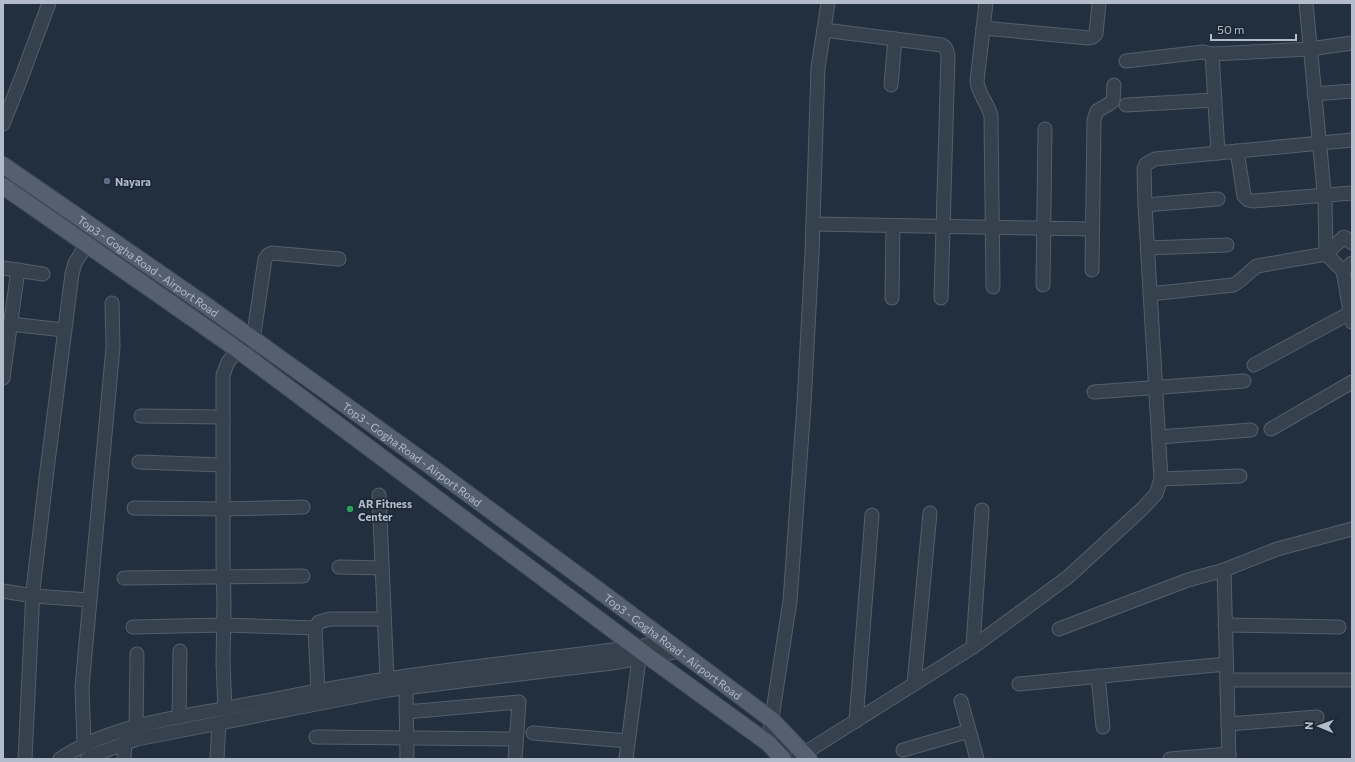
<svg xmlns="http://www.w3.org/2000/svg" width="1355" height="762" font-family="Commissioner,sans-serif">
<rect width="100%" height="100%" fill="#222f3f"/>
<g fill="none" stroke-linecap="round" stroke-linejoin="round">
<defs>
<g id="minor">
<path d="M986,3L977,81C978,94 988,103 991,116L993,287"/>
<polyline points="1306,3 1325,201 1326,254 1343,271 1352,322"/>
<polyline points="983,28 1089,38 1093,37 1096,34 1099,3"/>
<path d="M824,30L942,45C947,48 947,51 948,56L941,298"/>
<polyline points="1126,61 1203,52 1212,54"/>
<polyline points="891,85 895,39"/>
<polyline points="1314,94 1352,91"/>
<polyline points="1126,105 1215,100"/>
<polyline points="3,124 22,76 49,3"/>
<polyline points="1237,151 1244,196 1248,200 1253,201 1352,193"/>
<polyline points="1218,153 1212,54 1310,49 1352,43"/>
<polyline points="1145,205 1218,199"/>
<polyline points="813,224 1092,229"/>
<polyline points="1148,248 1227,245"/>
<polyline points="3,268 43,274"/>
<polyline points="1092,270 1094,120 1097,111 1109,104 1113,101 1114,85"/>
<polyline points="1343,271 1352,263"/>
<polyline points="1043,285 1045,129"/>
<path d="M1150,294L1233,285C1243,280 1248,272 1257,266L1326,254L1344,237L1352,243"/>
<polyline points="892,298 893,226"/>
<polyline points="10,324 64,330"/>
<polyline points="253,340 265,259 268,255 272,253 339,259"/>
<polyline points="1254,365 1350,313"/>
<polyline points="3,378 18,270"/>
<polyline points="1094,392 1244,381"/>
<polyline points="141,416 223,417"/>
<polyline points="1271,429 1352,382"/>
<polyline points="1159,437 1251,430"/>
<polyline points="139,462 223,465"/>
<polyline points="1161,479 1240,476"/>
<polyline points="379,495 387,679"/>
<polyline points="134,508 223,509 303,507"/>
<polyline points="339,567 382,568"/>
<polyline points="1224,570 1229,759"/>
<polyline points="124,578 303,576"/>
<polyline points="3,591 33,596 90,600"/>
<polyline points="1225,625 1339,627"/>
<polyline points="133,627 224,625 315,628 318,691"/>
<polyline points="315,628 319,622 330,619 384,619"/>
<polyline points="1059,629 1122,605 1188,580 1224,570 1277,549 1352,529"/>
<polyline points="973,647 982,510"/>
<polyline points="1098,676 1103,727"/>
<polyline points="1227,680 1352,680"/>
<polyline points="914,684 930,513"/>
<polyline points="1019,684 1226,664"/>
<polyline points="406,687 407,759"/>
<polyline points="961,701 977,759"/>
<polyline points="225,709 223,663 224,605 223,562 223,375 228,362 249,336"/>
<polyline points="406,712 519,702 515,759"/>
<polyline points="179,717 180,651"/>
<polyline points="856,721 872,515"/>
<polyline points="1228,724 1317,717"/>
<polyline points="136,727 137,654"/>
<polyline points="533,733 628,741"/>
<polyline points="316,737 516,739"/>
<polyline points="768,743 790,601 804,404 812,253 818,68 828,3"/>
<polyline points="84,745 82,687 113,347 112,303"/>
<polyline points="903,750 969,731"/>
<polyline points="25,759 33,590 47,470 72,274 75,263 87,244"/>
<path d="M60,759C112,724 178,718 238,706C287,697 336,687 386,679C469,666 554,658 637,647L666,641"/>
<polyline points="87,759 94,755 137,739 388,690 612,663 680,651"/>
<polyline points="124,759 125,743"/>
<polyline points="217,759 219,723"/>
<polyline points="626,759 639,659"/>
<polyline points="795,759 973,647 1068,577 1142,509 1156,494 1161,479 1160,462 1145,205 1144,169 1146,164 1155,159 1352,140"/>
<polyline points="1170,759 1229,754"/>
</g>
<g id="major">
<path id="s1" d="M3,165L207,306L433,468L601,592L772,720L809,759"/>
<polyline points="3,186 238,350 649,657 768,743 783,759"/>
</g>
</defs>
<!-- minor casing -->
<use href="#minor" stroke="#545f6c" stroke-width="15"/>
<!-- major casing -->
<use href="#major" stroke="#3f4a57" stroke-width="18"/>
<!-- minor -->
<use href="#minor" stroke="#36414e" stroke-width="13"/>
<!-- major -->
<use href="#major" stroke="#54606f" stroke-width="16"/>
</g>
<!-- markers -->
<circle fill="#5c6f8a" stroke="#1b2633" stroke-width="1.5" cx="107" cy="181" r="4"/>
<circle fill="#2e9e5b" stroke="#1b2633" stroke-width="1.5" cx="350" cy="509" r="4"/>
<g text-anchor="middle" dominant-baseline="central" stroke-width="3" stroke-linejoin="round" paint-order="stroke">
<!-- poi labels -->
<g font-size="11" font-weight="bold" fill="#b2bcca" stroke="#1b2633" text-anchor="start">
<text x="115" y="181">Nayara</text>
<text x="358" y="503">AR Fitness<tspan x="358" dy="13">Center</tspan></text>
</g>
<!-- street labels -->
<g font-size="11" fill="#b2bcca" stroke="#1b2633">
<text stroke="none"><textPath href="#s1" startOffset="177">Top3 - Gogha Road - Airport Road</textPath></text>
<text stroke="none"><textPath href="#s1" startOffset="501">Top3 - Gogha Road - Airport Road</textPath></text>
<text stroke="none"><textPath href="#s1" startOffset="825">Top3 - Gogha Road - Airport Road</textPath></text>
</g>
</g>
<!-- border -->
<rect width="1355" height="762" fill="none" stroke="#b2bcca" stroke-width="8"/>
<!-- north arrow -->
<g transform="translate(1319 726) rotate(272)" stroke="#1b2633" stroke-width="3" paint-order="stroke">
<path d="M0-3L7 15L0 10L-7 15Z" fill="#b2bcca"/>
<text y="-6" font-size="11" font-weight="bold" text-anchor="middle" fill="#b2bcca">N</text>
</g>
<!-- scale -->
<path d="M1211 34v6h85v-6" fill="none" stroke="#b2bcca" stroke-width="2"/>
<text x="1217" y="34" font-size="12" fill="#b2bcca" stroke="#1b2633" stroke-width="3" paint-order="stroke">50 m</text>
</svg>
